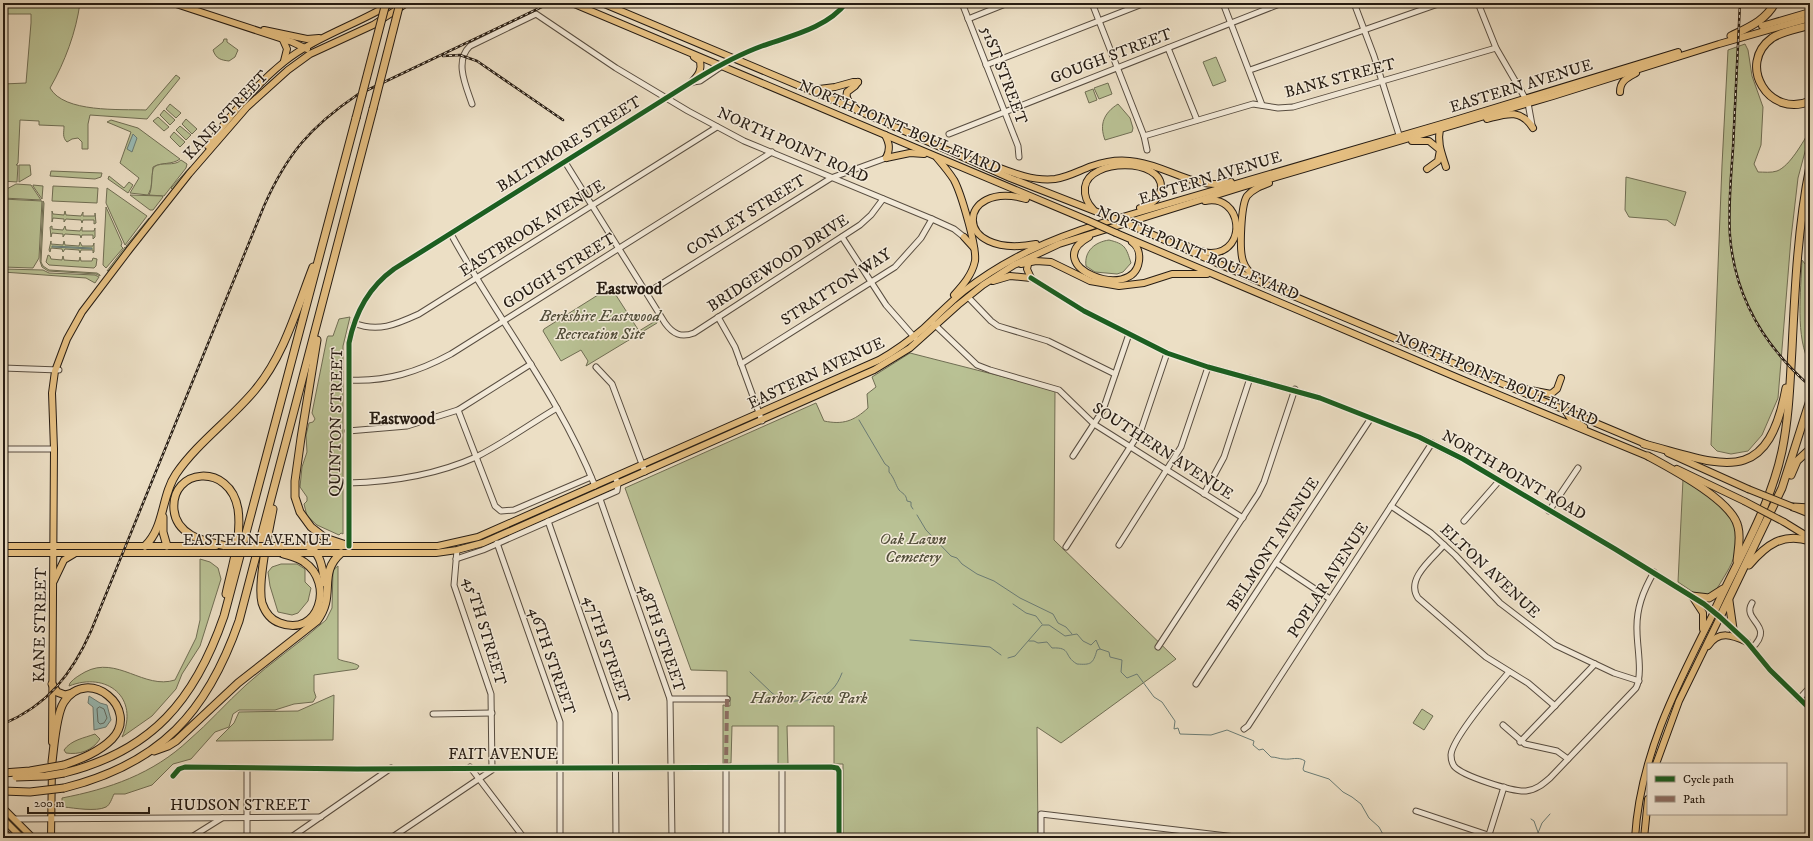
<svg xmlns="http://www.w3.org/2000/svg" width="1813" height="841" font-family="'IM FELL DW Pica',serif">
<rect width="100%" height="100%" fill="#ecdfc5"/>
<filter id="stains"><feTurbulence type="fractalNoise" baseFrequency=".005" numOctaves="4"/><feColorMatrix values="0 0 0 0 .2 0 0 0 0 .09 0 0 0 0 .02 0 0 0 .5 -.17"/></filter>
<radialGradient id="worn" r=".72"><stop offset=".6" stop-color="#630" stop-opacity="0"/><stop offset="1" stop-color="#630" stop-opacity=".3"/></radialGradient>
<!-- green -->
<g fill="#b9c194" stroke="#706e54">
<path d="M3,3H80C76,32 65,62 50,88C64,113 120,109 146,110L176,75L180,78L147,119L90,115L88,124V149H82V142L78,138L72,139L67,142C62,137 64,133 64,126L39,125V121L20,120L18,163L16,165H18L17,182L3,181V84L26,83L31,23V14H3Z"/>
<path d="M224,39H227V42L238,50L235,57L229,61C221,60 216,59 213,50L223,42Z"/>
<path d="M1745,44L1748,50L1752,76L1763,107L1761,145L1754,164L1758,172C1764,172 1771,173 1777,171C1790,166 1803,142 1810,130V133L1798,178L1791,238L1778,398L1762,435L1748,451L1731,454L1717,451L1711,445L1722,165L1728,50Z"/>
<polygon points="1216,57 1226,81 1213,86 1203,62"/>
<polygon points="1108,83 1112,94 1099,99 1094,88"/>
<polygon points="1093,89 1097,100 1089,103 1085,92"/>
<polygon points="170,104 181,113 176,118 166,109"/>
<path d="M1118,104L1130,118L1133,128L1132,132L1105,140C1099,124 1104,113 1118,104Z"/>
<polygon points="164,110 175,120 170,125 160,115"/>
<polygon points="158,117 169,127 164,131 153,121"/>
<polygon points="186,119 197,129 192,134 182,124"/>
<path d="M111,120L138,128L180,159C172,165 161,162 153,167L151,188L148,195L130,193L139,178L120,163L131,132L107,122Z"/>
<polygon points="180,126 191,135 186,140 176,130"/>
<polygon points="174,132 185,142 180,147 170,137"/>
<path d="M181,160L187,164L186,168L164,196L149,195C153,188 151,171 154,167C162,161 174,167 181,160Z"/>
<polygon points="19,165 30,165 31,175 19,182"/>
<polygon points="190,167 188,170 173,190 171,188"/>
<polygon points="51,171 102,173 101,177 95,179 50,176"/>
<polygon points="109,176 124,188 129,182 133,185 128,193 108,179"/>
<polygon points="1626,177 1686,192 1675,226 1667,220 1629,217 1625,210"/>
<polygon points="16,184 31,185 41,200 3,198 3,191"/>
<polygon points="33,185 43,186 42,199 33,186"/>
<polygon points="53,186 98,188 97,203 52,201"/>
<polygon points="107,188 147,216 125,245 106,203"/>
<polygon points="130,195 162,196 163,197 153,210 150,210"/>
<polygon points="3,199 42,201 39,258 33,268 3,267"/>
<polygon points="43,201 44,203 41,262 43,266 49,270 97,273 100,275 100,276 96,274 48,271 42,267 40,261"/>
<polygon points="106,207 122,243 121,246 123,248 106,268 103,265"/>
<polygon points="52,211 53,214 64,215 65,211 66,215 81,216 83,212 83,216 95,216 95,213 96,223 94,224 94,220 83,220 82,223 81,220 66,219 64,222 64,219 53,218 52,222"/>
<polygon points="149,218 149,220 128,247 126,246"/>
<polygon points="52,226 52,229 63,230 65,226 66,230 80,231 82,227 82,231 94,231 95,228 95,237 93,239 93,235 82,235 81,238 80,235 65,234 63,237 63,234 52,233 51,237 50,227"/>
<path d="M1109,240C1125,244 1126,247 1131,263L1123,272L1117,274L1095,272L1086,266C1084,251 1095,242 1109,240Z"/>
<polygon points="51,241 51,244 63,245 64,241 65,245 79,246 80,242 82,246 93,246 94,243 94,252 93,253 93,250 81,250 80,253 79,250 65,249 63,252 62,249 51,248 50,252 49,250"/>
<polygon points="125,247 127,248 110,270 107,271"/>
<polygon points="48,255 50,256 51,259 62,260 63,256 64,260 79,261 80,257 81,261 92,261 93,258 97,259 96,266 94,268 49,265 46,262"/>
<path d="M1802,260L1809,269L1810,279V364C1795,338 1801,290 1802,260Z"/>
<polygon points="3,269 43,270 49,273 95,275 99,277 95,283 86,278 3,272"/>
<polygon points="609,288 612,289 639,331 657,320 657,323 586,366 588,361 581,350 561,361 543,331 544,329"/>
<polygon points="350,317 343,346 343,534 341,533 339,535 317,525 307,516 304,504 307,501 307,497 300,487 302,467 307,452 306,435 309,423 313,422 315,419 312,413 327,338 328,336 333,336 339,319"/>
<path d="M910,353L1055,390L1054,540L1176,659L1061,743L1037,727L1038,838H843V764H834V726H787L788,764H778V726H732L731,763L723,764V705L730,706V697L727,696V671L691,670L625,488L816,403L824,421C843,425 854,421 868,408L867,394L876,387L872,377Z"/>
<path d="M1683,479C1721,504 1756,521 1727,572C1722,580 1718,588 1712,595L1699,596L1678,582Z"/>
<path d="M200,559L210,562L218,568L221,579L200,646L182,674L176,689L152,716L122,737C140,698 107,671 69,686L70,683C74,678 80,675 85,672C117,655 144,690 175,680L196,638L200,620Z"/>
<polygon points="281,564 297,564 305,569 305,582 311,588 308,601 298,613 292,615 278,612 270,586 268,572 272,567"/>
<path d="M338,566V659C344,662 354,662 359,666L357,669L314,675V691L316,697L313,702L294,704L275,710H239L233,714L229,727L215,732L191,759L173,764L152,785L125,794H114C112,798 110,805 106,807C96,812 74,808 64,807L62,805V798C109,789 153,774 189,740C209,723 226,703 246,685C271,662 300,643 326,620L332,608L333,570Z"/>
<polygon points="334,695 333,740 216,741 234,723 239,712 298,711"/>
<polygon points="1422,709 1433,716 1424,730 1413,723"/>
<path d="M95,734L100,739C92,751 79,755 66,753L64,750C71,740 84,738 95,734Z"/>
</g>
<!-- water -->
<g fill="#99bcb7" stroke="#6b7c75">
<polygon points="133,134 137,138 132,152 127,149"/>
<polygon points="52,246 92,248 92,249 52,247"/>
<polygon points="89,696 100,703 107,705 111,720 106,727 94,730 93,707 88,703"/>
</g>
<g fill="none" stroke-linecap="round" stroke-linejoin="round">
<!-- shore -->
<polygon stroke="#606c65" stroke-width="1" points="100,707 104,709 107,718 104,723 100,724 98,722 97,709"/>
<!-- stream -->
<g stroke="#6b7c75" stroke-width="1">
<polyline points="1752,7 1753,3"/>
<path d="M859,420L885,464L889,467V472C895,479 895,484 899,490C903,494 906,494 907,501L911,502V506L913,509"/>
<polyline points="917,515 926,530 951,556 957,558 962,564 977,574 994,581 1020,598 1053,614 1058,623 1066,627 1072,634"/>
<polyline points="1013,604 1026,613 1036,616 1042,624"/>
<polyline points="910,640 990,647 1001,655"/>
<path d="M1029,641H1034L1038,643L1047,642L1052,648C1072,647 1063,656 1077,664C1091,665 1093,664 1097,650L1100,649"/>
<path d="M1008,658L1015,656L1042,625H1049L1065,636L1077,634L1083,641L1091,645L1096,640L1100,649L1109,652L1110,657L1122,660L1121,672L1127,678L1137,674L1154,697L1162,702L1175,721L1174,729L1178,728L1180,734L1211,735L1227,730L1254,741L1253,745L1259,750L1263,749L1271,757C1277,757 1279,759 1284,759C1291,760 1298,756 1305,761L1303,769L1304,771L1329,779L1343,792L1352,797L1361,804L1369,818L1379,827L1385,838"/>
<path d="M750,672L772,693L785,702C813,699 831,702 842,673"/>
<polyline points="1531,819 1534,821 1540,838"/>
<polyline points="1538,833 1542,823 1550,814"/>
</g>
<defs>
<g id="minor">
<polyline points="962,3 1018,146 1019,157"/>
<polyline points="1092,3 1144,136 1147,150"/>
<polyline points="1223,3 1262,105"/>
<polyline points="1354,3 1374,56 1400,138"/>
<polyline points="1478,3 1496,48 1528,103 1532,125"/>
<polyline points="968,19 1008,3"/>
<polyline points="1168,48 1197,120"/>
<polyline points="986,65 1145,3"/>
<polyline points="1250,70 1441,3"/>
<polyline points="693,82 700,81 722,66"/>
<path d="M472,104C466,86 454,61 470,46L536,14L616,68L688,111L744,141L932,219L954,229L964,237"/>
<polyline points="949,134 1282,3"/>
<polyline points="1144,136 1253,104 1278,108 1293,107 1496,48"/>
<path d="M565,162L665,323C673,334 681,338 694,333L860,225L871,215L883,199"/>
<path d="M451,234C497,319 559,395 595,486"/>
<polyline points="842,237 886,305 915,338"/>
<polyline points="1031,278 1084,311 1167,353 1208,367 1320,398 1419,437 1463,459 1615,549 1704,604 1720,617 1747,642 1770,670 1810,709"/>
<polyline points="647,293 831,178 886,158"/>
<polyline points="968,297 991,321 998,326 1048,341 1115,374"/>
<polyline points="718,317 735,347 762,421"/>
<path d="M354,323C378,333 397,324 419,314L717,127"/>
<polyline points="933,323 977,365 990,370 1059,390 1094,424 1243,518"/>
<polyline points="741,364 895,267 921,238 932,219"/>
<polyline points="596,367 612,384 645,472"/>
<polyline points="3,368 59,370"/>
<path d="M349,380C386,382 418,372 451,354L772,152"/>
<polyline points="458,410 495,506 501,511 514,510 591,477"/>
<polyline points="348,431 407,426 458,410 531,364"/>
<polyline points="3,449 54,449"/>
<polyline points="1073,456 1103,410 1129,334"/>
<path d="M348,483C391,482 436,475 476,457C504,443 530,424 557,408"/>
<polyline points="1204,494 1224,457 1250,378"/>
<polyline points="600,499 670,699 672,838"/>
<polyline points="1391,506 1431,533 1455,555 1500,603 1555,645 1614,673 1639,681"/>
<polyline points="1549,511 1578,468"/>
<polyline points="548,521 615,713 616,838"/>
<polyline points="1464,521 1499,481"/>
<polyline points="497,543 560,722 560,838"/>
<polyline points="1119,545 1181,447 1208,367"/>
<path d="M1444,545C1433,558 1405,579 1418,598L1486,657L1528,683L1555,706"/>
<path d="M349,546V343C355,313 369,287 394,269L698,78C718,66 740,54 762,46C790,36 827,28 846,3"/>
<polyline points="1066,547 1141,430 1167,353"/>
<polyline points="456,559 483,550 617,491 618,484 615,477"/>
<polyline points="1276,563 1330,599"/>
<polyline points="1158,647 1258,494 1264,482 1295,389"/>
<path d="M1752,648C1776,625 1741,621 1752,603"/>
<path d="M1509,672C1497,686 1452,739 1451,755C1451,759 1452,763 1454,766C1462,776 1513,792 1526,791C1536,790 1543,784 1550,778L1636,688C1643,674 1637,647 1637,631C1636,609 1643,591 1654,572"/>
<polyline points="1196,684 1371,418"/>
<polyline points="670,699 727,699"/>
<polyline points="1799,699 1810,687"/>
<polyline points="433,714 492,713"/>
<polyline points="1503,725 1525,744 1557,751 1568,759"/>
<polyline points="1244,729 1248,726 1432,443"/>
<polyline points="1520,742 1595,664"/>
<polyline points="470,767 524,838"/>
<polyline points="782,767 782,838"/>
<polyline points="173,776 179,769 185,767 357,769 831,767 837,768 839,771 839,838"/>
<polyline points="1416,811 1497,838"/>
<polyline points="15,819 321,817"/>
<polyline points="190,838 222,818"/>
<polyline points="247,838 247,768"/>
<polyline points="290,838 391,768"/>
<polyline points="391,838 492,770 491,694 454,585 457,550"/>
<polyline points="726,838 726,767"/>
<polyline points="1041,838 1041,814 1244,838"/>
<polyline points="1488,838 1504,787"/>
</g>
<g id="major">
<polyline points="173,3 292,42 307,49"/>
<polyline points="572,3 1087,220"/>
<polyline points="602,3 859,111 1010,178 1105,215"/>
<polyline points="1762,26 1810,12"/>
<polyline points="264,30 307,39 319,38"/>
<polyline points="283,40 287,49 284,61"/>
<path d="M692,82C698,75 702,71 700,61L694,57"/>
<polyline points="811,90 835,87 853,82 858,82"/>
<path d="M1620,92C1620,81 1627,78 1636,73"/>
<path d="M856,109C851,103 845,100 847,92L855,86L858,82"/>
<path d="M1487,119C1506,114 1520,108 1533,128"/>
<path d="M1442,128L1440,129C1437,143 1442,154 1446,167"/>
<path d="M885,135C890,144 890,150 886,158"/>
<polyline points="1412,141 1429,141 1440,150 1438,161 1427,169"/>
<path d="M208,146C228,117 257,84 284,62C315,37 358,24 392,3"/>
<polyline points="886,158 910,153 924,154"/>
<path d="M937,158C943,165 949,172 954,180C961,193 977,247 975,261C972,275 963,285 954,295"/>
<path d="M976,159C1002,168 1028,182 1055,179C1069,177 1080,170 1092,166C1106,161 1123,159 1137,162C1170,167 1196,191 1231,182"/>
<path d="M1026,199C957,179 950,260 1036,244"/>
<path d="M1093,209C1087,203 1084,197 1085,187C1089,158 1163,158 1161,188C1160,199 1150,205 1140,208"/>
<polyline points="1135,227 1260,282 1648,445"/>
<polyline points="1116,233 1463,380 1652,458"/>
<polyline points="964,237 974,248"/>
<path d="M1089,237C1038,265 1133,304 1139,261C1140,254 1138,246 1132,242"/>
<path d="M1181,245C1191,246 1201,253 1211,253C1249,252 1242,193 1205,201"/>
<polyline points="1029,260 1027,269 1031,278"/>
<polyline points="1021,264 1036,261 1051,262 1090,281 1119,286 1144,283 1172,274 1207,274"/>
<path d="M1256,278C1250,273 1245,268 1243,261C1239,250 1241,205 1247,196C1253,189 1261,186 1269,183"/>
<polyline points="993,281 1010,276 1031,278"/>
<polyline points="1525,389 1551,394 1557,389 1561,378"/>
<polyline points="1565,410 1570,418 1584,427"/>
<polyline points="1668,453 1748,489"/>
<polyline points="1677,469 1744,501"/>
<polyline points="1795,508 1810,514"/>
<polyline points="1784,522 1810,538"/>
<polyline points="3,546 216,546"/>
<path d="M282,546H438L478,537L879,360C895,351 910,340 924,328C937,316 949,303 964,291C1007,258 1050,239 1102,223L1452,121L1678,52"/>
<polyline points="3,553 224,553"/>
<polyline points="285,553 436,553 457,550 483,543 874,370 910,348 958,305 983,285 1014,265 1059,244 1242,187 1553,96 1719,44 1810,18"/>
<polyline points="54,581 64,560 74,554"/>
<polyline points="1692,596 1703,613 1703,629"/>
<path d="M1708,646C1719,630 1732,635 1747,642"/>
<polyline points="52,742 54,449 52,393 55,371 67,339 82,312 129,250 189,174 247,107 288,70 310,54 373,25 407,3"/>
<polyline points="1656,764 1679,701 1720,617"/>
<polyline points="3,808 33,838"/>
<polyline points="3,819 22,838"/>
<polyline points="51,838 52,763"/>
<path d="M1635,838C1640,755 1677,685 1714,612"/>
<polyline points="1644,838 1648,799"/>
</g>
<g id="highway">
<path d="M1810,25C1798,29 1783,31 1772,38C1736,64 1769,119 1810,101"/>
<path d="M1731,36C1749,27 1765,21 1775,3"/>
<polyline points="317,340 301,438 295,481 295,497 300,512 311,527 325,538 349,546"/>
<path d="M1644,444C1721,464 1767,490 1786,388"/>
<path d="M1648,456C1672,469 1733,501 1738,527C1741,538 1738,550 1737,561"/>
<polyline points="1791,475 1797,461 1810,449"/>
<polyline points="1793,507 1810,508"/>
<path d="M273,509C269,531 257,583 262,603C265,612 271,620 280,623C319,638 335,583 304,562C297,557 289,556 281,553"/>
<polyline points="163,517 163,532 167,546"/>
<path d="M145,546C165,527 161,496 176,474C197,443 231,419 255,390C284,356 297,308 313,267"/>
<path d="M226,546C214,543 201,541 191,535C181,529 175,521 174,510C170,468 230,462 238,509C242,537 232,566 226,594"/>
<path d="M308,546C322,554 322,569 325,583"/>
<path d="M1749,565C1766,545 1783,532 1810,541"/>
<polyline points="1692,596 1709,598 1723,589"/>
<polyline points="1729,601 1733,629"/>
<path d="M1714,612C1738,559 1770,508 1782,451C1789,417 1790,383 1792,349C1795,287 1798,226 1810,166"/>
<polyline points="1720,617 1782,488 1810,400"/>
<polyline points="52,684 57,692 65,695 72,693"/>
<path d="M154,751L168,746L176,741L238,683L317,621C337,595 317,574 341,553"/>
<path d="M52,762C54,747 56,714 64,702C88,665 141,709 112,739C99,752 81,759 64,765"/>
<path d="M64,773C152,751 195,700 224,616L356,118"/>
<path d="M64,788C160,764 207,713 239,621L373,109"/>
<polyline points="3,832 10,838"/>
</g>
</defs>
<!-- minor casing -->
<use href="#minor" stroke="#584d40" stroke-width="7"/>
<!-- major casing -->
<use href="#major" stroke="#261c13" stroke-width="8"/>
<!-- highway casing -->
<use href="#highway" stroke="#261c13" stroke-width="9"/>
<!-- minor -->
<use href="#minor" stroke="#f3ead9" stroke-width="5"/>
<!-- major -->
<use href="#major" stroke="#e6c082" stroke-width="6"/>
<!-- highway -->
<use href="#highway" stroke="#e6c082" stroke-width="7"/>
<defs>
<g id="rail">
<path d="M1740,3C1738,51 1735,100 1733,148C1731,177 1728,207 1730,236C1735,298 1764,346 1810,386"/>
<polyline points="443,56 460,55 477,61 563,120"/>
<path d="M3,724C48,705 72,674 91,631L264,206C287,154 310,127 357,95L550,3"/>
</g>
</defs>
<!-- rail casing -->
<use href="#rail" stroke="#261c13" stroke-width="2.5"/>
<!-- rail -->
<use href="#rail" stroke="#f3ead9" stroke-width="1" stroke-dasharray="3" stroke-linecap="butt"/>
<defs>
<g id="major-bridge">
<polyline points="1105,215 1135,227"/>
<polyline points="1087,220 1116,233"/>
<polyline points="1748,489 1793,507"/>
<polyline points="1744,501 1784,522"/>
<polyline points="226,546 282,546"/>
<polyline points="224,553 281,553"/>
</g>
<g id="highway-bridge">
<polyline points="373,109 400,3"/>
<polyline points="356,118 386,3"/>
<polyline points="3,773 30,771 64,765"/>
<polyline points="16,777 46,776 64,773"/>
<polyline points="3,791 30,792 64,788"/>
</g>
</defs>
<!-- major-bridge casing -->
<use href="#major-bridge" stroke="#261c13" stroke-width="8" stroke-linecap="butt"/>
<!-- highway-bridge casing -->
<use href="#highway-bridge" stroke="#261c13" stroke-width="9" stroke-linecap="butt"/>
<!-- major-bridge -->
<use href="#major-bridge" stroke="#e6c082" stroke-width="6"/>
<!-- highway-bridge -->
<use href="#highway-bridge" stroke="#e6c082" stroke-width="7"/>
<!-- quiet -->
<polyline stroke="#8d6e63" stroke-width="4" stroke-dasharray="8 4" stroke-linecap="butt" points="726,767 727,699"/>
<defs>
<g id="cycleway">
<polyline points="1031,278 1084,311 1167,353 1208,367 1320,398 1419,437 1463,459 1615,549 1704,604 1720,617 1747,642 1770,670 1810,709"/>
<path d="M349,546V343C355,313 369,287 394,269L698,78C718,66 740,54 762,46C790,36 827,28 846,3"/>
<polyline points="173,776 179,769 185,767 357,769 831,767 837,768 839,771 839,838"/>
</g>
</defs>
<!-- cycleway casing -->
<use href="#cycleway" stroke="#f3ead9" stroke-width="8"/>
<!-- cycleway -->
<use href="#cycleway" stroke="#1b5e20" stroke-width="5"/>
</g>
<g text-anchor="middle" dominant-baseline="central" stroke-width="3" stroke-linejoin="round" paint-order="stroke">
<!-- street labels -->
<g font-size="16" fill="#261c13" stroke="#f3ead9">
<text transform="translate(1111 56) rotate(-21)">GOUGH STREET</text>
<text transform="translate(1004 75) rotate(69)">51ST STREET</text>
<text transform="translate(1340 78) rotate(-15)">BANK STREET</text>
<text transform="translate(1521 86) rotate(-17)">EASTERN AVENUE</text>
<text transform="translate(226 115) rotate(-47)">KANE STREET</text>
<text transform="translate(900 127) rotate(23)">NORTH POINT BOULEVARD</text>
<text transform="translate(569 144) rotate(-32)">BALTIMORE STREET</text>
<text transform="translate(793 145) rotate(24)">NORTH POINT ROAD</text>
<text transform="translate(1210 178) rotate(-17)">EASTERN AVENUE</text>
<text transform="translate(746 215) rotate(-32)">CONLEY STREET</text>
<text transform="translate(532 228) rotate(-32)">EASTBROOK AVENUE</text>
<text transform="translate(1198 253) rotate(23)">NORTH POINT BOULEVARD</text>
<text transform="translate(778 263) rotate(-33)">BRIDGEWOOD DRIVE</text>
<text transform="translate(559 271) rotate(-32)">GOUGH STREET</text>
<text transform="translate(836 287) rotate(-33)">STRATTON WAY</text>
<text transform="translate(816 373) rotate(-25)">EASTERN AVENUE</text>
<text transform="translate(1497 379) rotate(23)">NORTH POINT BOULEVARD</text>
<text transform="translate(336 422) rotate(-89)">QUINTON STREET</text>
<text transform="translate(1163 451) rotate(33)">SOUTHERN AVENUE</text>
<text transform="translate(1514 475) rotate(30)">NORTH POINT ROAD</text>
<text x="257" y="540">EASTERN AVENUE</text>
<text transform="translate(1273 544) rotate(-57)">BELMONT AVENUE</text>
<text transform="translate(1490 571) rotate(43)">ELTON AVENUE</text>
<text transform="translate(1328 580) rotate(-57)">POPLAR AVENUE</text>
<text transform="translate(40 625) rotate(-89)">KANE STREET</text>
<text transform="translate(485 631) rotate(73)">45TH STREET</text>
<text transform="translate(662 638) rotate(71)">48TH STREET</text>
<text transform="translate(607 649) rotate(71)">47TH STREET</text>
<text transform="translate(552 661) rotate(71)">46TH STREET</text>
<text x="503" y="754">FAIT AVENUE</text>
<text x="240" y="805">HUDSON STREET</text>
</g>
<!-- park labels -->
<g font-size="16" font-style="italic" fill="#524e3a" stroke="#f3ead9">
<text x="600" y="316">Berkshire Eastwood<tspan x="600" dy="18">Recreation Site</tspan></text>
<text x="913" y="539">Oak Lawn<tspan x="913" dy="18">Cemetery</tspan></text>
<text x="809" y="698">Harbor View Park</text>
</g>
<!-- neighbourhood labels -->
<g font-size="17" font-weight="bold" fill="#261c13" stroke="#f3ead9">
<text x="629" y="289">Eastwood</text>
<text x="402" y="419">Eastwood</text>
</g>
</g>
<!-- margin -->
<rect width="1813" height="841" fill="none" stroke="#ecdfc5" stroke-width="16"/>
<rect x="4" y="4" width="1805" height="833" fill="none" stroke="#261c13" stroke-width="2"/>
<rect x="8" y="8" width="1797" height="825" fill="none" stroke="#261c13"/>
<!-- legend -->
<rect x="1647" y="763" width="140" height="52" fill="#f3ead9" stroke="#a1988a"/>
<rect x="1655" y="776" width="20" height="6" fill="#1b5e20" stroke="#a1988a"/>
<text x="1683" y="783" font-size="12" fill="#261c13">Cycle path</text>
<rect x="1655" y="796" width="20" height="6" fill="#8d6e63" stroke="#a1988a"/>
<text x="1683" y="803" font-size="12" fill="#261c13">Path</text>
<!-- scale -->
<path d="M28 807v6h121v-6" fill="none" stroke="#261c13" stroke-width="2"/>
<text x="34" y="807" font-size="12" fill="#261c13" stroke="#f3ead9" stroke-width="3" paint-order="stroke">200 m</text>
<rect width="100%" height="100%" filter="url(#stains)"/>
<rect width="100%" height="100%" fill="url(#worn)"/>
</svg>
